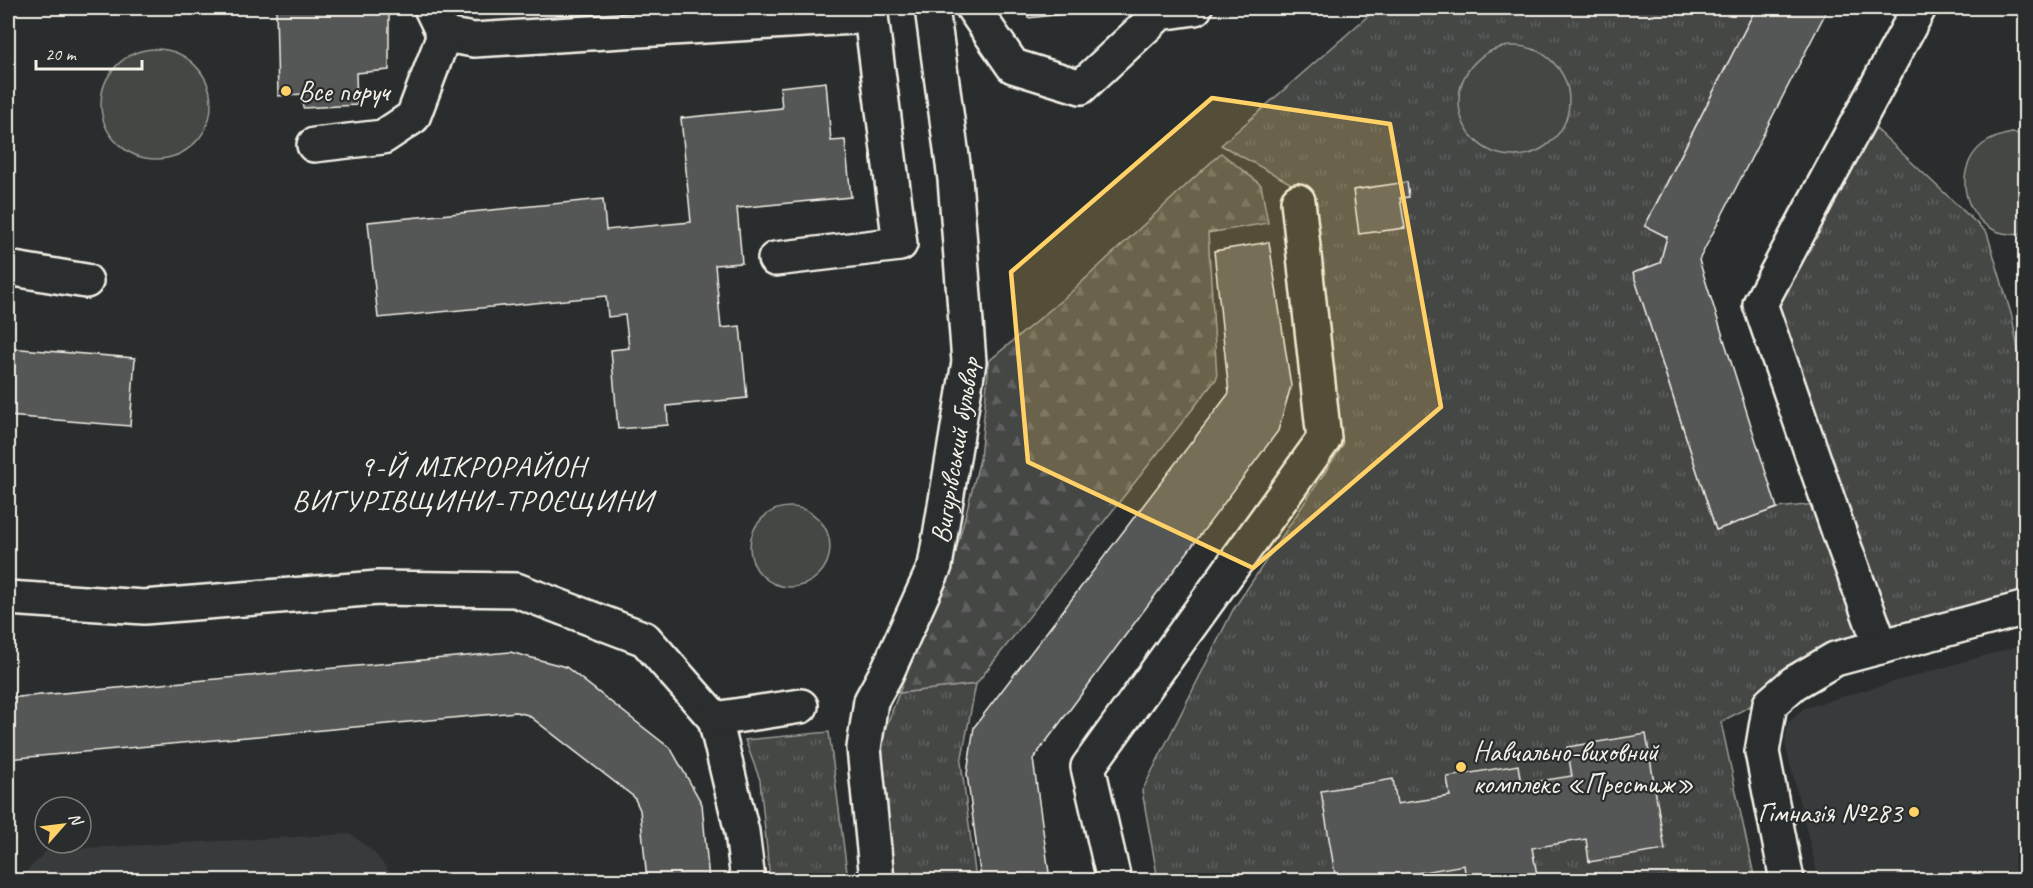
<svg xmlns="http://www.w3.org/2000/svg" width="2033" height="888" font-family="Caveat,sans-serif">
<defs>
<pattern id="grass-tufts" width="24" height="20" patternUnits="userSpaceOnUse" patternTransform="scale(1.5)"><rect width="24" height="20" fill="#444645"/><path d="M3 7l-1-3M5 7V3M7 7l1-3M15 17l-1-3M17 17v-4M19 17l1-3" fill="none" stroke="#606160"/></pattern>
<pattern id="forest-firs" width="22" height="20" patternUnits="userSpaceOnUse" patternTransform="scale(1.5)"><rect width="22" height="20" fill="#444645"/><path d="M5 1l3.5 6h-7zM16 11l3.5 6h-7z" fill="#606160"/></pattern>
</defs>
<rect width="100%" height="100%" fill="#2a2d2e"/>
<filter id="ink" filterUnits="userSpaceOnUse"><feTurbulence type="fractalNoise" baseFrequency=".0167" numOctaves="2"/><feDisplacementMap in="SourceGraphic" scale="12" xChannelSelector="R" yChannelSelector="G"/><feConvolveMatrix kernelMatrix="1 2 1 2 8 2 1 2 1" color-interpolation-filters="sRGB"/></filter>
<g filter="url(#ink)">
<!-- built -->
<g fill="#373a3a">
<polygon points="2025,644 2025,880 1819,880 1785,744 1788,723 1804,708"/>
<polygon points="351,834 374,852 396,880 18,880 47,850"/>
</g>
<!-- grass -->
<g fill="url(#grass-tufts)" stroke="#9c9c96" stroke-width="1.5">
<polygon points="1377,8 1756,8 1645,225 1667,237 1660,263 1633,273 1716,530 1777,508 1816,504 1870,641 1783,677 1750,706 1721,722 1755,880 1158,880 1142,791 1233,610 1343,445 1306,192 1221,145"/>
<polygon points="1871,124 1987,233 2012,317 2023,377 2025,378 2025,597 1889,634 1778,302"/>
<polygon points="976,684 961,762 976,880 890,880 879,771 883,735 899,693"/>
<polygon points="829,732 848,880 770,880 760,780 745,740"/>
</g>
<!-- forest -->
<polygon fill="url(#forest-firs)" stroke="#9c9c96" stroke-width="1.5" points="1221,153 1261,185 1268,223 1208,233 1217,378 976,684 899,693 955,555 980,459 989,361 1070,293"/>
<!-- park -->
<g fill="#444645" stroke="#9c9c96" stroke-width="1.5">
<circle cx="1514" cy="101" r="55"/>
<circle cx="156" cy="104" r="55"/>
<path d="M2012,133L2025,134L2026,234C2014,235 2004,235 1994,230C1962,215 1954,168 1982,145C1991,138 2001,135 2012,133Z"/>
<circle cx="790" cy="547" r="40"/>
</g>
<!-- building -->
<g fill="#555756" stroke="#f4f1e8" stroke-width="1.5">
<polygon points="276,8 389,8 389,70 356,73 357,105 303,108 302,94 278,96"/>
<polygon points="1027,8 1082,8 1082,12 1028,18"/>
<polygon points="1756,8 1828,8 1699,260 1777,508 1716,530 1633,273 1660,263 1667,237 1645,226"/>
<polygon points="826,82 831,141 845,140 851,197 737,208 742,263 715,265 721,328 740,326 747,398 667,406 668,425 618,429 611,350 629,348 625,315 608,317 606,296 378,318 368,222 603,199 606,230 691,222 681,118 782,108 780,87"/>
<polygon points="1407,182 1409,197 1400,198 1405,228 1359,234 1353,190"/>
<polygon points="1269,242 1291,386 1278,431 1033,759 1050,880 981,880 967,774 974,727 1229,393 1214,251"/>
<polygon points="8,348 135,358 130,426 8,416"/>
<polygon points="510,652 566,667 671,749 702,804 709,880 647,880 640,810 634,797 528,715 516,712 8,759 8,698"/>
<polygon points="1646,734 1665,850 1589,862 1586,839 1532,848 1538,880 1466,880 1464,865 1411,874 1412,880 1336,880 1321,791 1393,779 1397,804 1450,796 1447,777 1518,765 1521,784 1572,776 1567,747"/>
</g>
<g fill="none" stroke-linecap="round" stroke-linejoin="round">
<defs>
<g id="minor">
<polyline points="431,8 444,35 474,40 871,16 900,244 775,259"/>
<polyline points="973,8 1013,66 1081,87 1160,13 1195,8"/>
<polyline points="314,145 383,137 413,117 444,35"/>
<polyline points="8,268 86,281"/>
<polyline points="8,598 144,607 378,588 516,590 645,639 715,719 742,832 748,880"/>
<polyline points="1881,647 1839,532 1760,304 1919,8"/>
<polyline points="715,719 801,706"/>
<path id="s1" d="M877,880L864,748L871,701L888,670L935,566L969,362L955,179L932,8"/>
<polyline points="1114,880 1088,767 1324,439 1298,201"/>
<polyline points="1787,880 1762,752 1770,704 1794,683 1835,659 2026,608"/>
</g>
</defs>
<!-- minor casing -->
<use href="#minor" stroke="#f4f1e8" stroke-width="38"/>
<!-- minor -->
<use href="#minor" stroke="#2a2d2e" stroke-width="33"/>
</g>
</g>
<!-- marked area -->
<path fill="#ffd166" fill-opacity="0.2" stroke="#ffd166" stroke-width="4.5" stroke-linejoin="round" d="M1212,98L1390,124L1441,407L1253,568L1028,462L1011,272Z"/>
<!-- markers -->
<g fill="#ffd166" stroke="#2a2d2e" stroke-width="2">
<circle cx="286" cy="91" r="6"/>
<circle cx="1461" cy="767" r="6"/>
<circle cx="1914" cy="812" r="6"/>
</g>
<g text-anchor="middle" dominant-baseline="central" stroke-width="4.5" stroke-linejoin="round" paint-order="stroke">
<!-- poi labels -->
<g font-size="28" fill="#f4f1e8" stroke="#2a2d2e" text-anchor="start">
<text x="298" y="91">Все поруч</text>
<text x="1473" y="751">Навчально-виховний<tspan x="1473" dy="32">комплекс «Престиж»</tspan></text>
<text x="1902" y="812" text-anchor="end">Гімназія №283</text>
</g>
<!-- street labels -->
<g font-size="28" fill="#f4f1e8" stroke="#2a2d2e">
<text stroke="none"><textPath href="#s1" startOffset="447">Вигурівський бульвар</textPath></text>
</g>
<!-- neighbourhood labels -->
<g font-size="30" letter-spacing="1.5" fill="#f4f1e8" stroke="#2a2d2e">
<text x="473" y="466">9-Й МІКРОРАЙОН<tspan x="473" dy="34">ВИГУРІВЩИНИ-ТРОЄЩИНИ</tspan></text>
</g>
</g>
<!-- margin -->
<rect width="2033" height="888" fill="none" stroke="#2a2d2e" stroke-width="30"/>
<rect x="15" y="15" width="2003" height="858" fill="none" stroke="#f4f1e8" stroke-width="2" filter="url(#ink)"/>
<!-- north arrow -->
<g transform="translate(63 825) rotate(62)"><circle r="28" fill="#2a2d2e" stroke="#7b7b78" stroke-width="1.5"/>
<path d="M0-4.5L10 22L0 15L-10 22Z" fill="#ffd166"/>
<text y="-9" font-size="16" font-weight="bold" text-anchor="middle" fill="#f4f1e8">N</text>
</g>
<!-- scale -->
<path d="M36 60v9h106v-9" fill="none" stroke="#f4f1e8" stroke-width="3"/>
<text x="45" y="60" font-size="18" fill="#f4f1e8" stroke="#2a2d2e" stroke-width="4.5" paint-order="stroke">20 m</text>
</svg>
